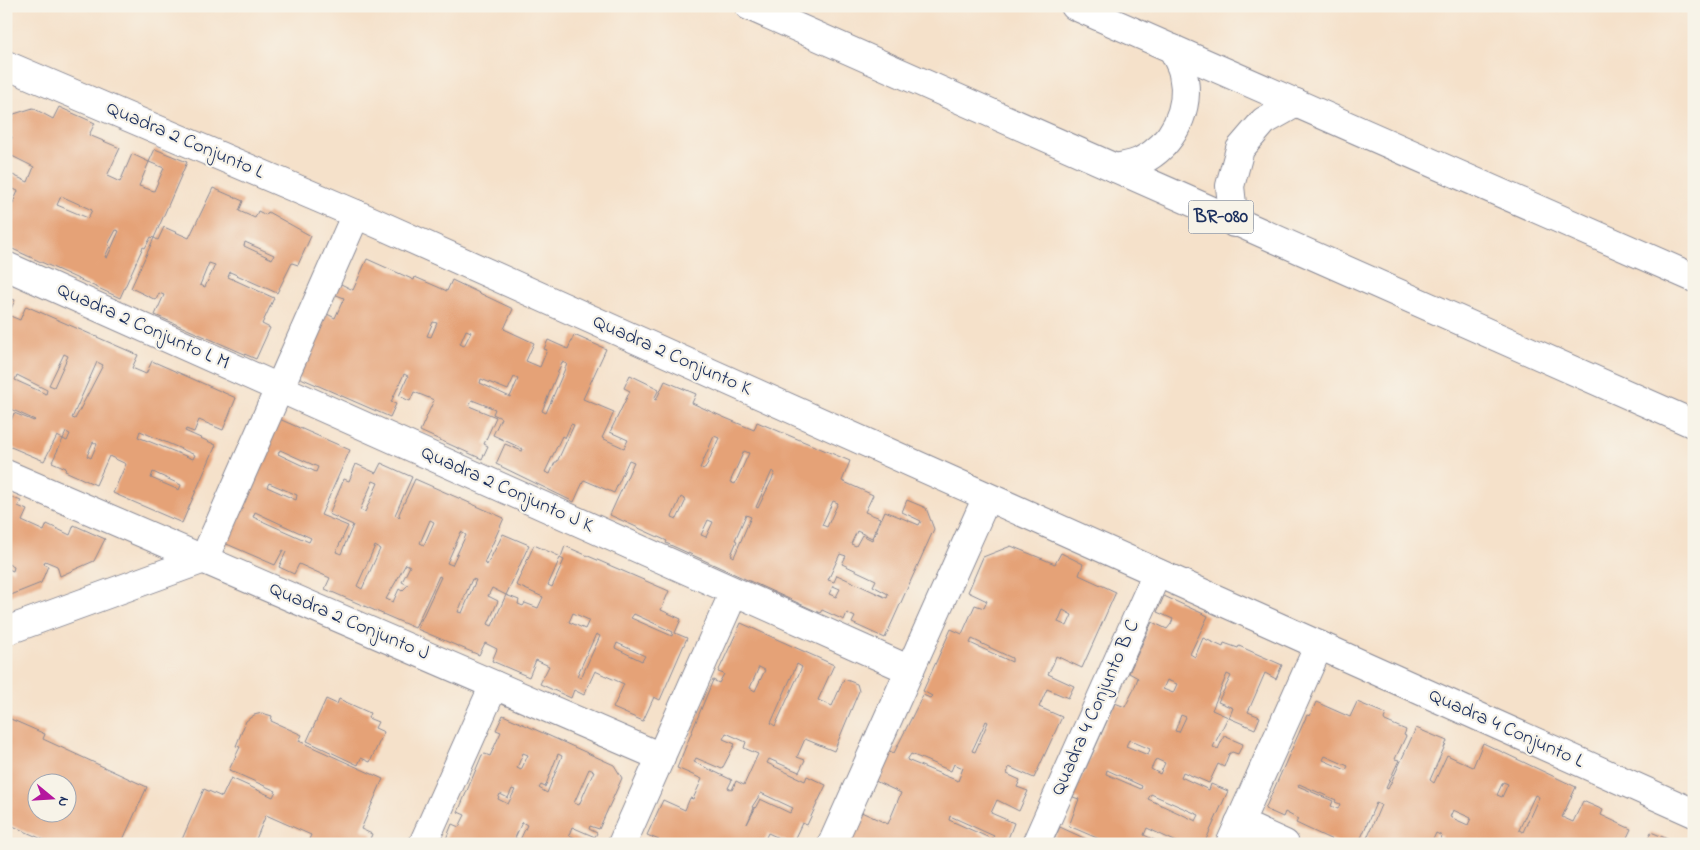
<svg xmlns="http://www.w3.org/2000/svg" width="1700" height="850" font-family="'Indie Flower',sans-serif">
<rect width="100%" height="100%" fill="#f7f3e8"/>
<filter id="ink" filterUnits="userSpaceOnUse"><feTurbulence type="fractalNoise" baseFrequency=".02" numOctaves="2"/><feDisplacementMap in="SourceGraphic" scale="10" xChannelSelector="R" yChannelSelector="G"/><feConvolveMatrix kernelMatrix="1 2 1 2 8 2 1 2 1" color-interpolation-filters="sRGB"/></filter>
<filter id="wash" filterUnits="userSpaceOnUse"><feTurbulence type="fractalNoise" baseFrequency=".0096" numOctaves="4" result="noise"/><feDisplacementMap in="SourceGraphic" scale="20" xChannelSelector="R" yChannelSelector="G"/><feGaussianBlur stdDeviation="1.12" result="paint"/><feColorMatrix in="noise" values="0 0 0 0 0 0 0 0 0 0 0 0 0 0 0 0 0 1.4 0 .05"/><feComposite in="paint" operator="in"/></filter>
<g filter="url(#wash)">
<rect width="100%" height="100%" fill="#f5e1ca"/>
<g id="blocks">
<!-- building -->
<g fill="#e5a277" fill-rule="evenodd">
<path d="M59,107L95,123L89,135L120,148L107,176L120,182L132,154L149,162L139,186L154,191L164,168L149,162L155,149L187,162L154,238L151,237L145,248L143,247L120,298L6,246V208L10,210L18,191L6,186V172L28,182L34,167L6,153V140L10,141L12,137L6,133L14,114L33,108L53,119ZM61,196L92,210L88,218L57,205ZM116,230L119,231L107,258L105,257L110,246L108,245Z"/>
<path d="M213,188L243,201L239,211L255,218L258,211L266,215L268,212L311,236L298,265L292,263L277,293L230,272L228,277L274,298L262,324L270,328L256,359L155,315L164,295L159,293L156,300L131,288L154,238L158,240L164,227L189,238ZM245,242L274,255L272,259L244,246ZM209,263L215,265L205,287L200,285Z"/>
<path d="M367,259L414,280L415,277L447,291L452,280L513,309L504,329L534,343L526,361L540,367L547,350L544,349L548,340L568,349L574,335L606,349L583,399L614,412L602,438L624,448L628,440L610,432L630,391L624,388L630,375L659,389L654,399L656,400L665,381L696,394L692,403L723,417L754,430L757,422L850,461L842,481L873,495L865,512L880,518L872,538L857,531L851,544L856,546L862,535L872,540L885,511L919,525L921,521L902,512L907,500L926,508L934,529L885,638L852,623L855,617L847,613L844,620L822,610L820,613L666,543L667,541L610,515L634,462L629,460L614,493L584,480L574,502L496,464L505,444L522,451L523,449L493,435L501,418L493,414L495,409L472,400L469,406L496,417L484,444L488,446L482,459L420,431L434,400L414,392L410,401L399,396L408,376L404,374L391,402L396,404L390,417L296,376L325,313L335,318L344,298L334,294L339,283L353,290ZM433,322L437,323L431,337L427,336ZM466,330L471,332L464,346L460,344ZM562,362L567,364L546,413L542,411ZM514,377L518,379L510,397L480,383L481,379L508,390ZM571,424L574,425L557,462H555L550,474L545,472L562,436L565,438ZM714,436L719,438L705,469L700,468ZM744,451L749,453L735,484L730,482ZM772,471L775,473L758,508L756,507ZM681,497L686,500L677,519L672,517ZM833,501L838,503L827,527L822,525ZM746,515L751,517L734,557L731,555L737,541L735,540ZM708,520L713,522L706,537L701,535ZM840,554L846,556L842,564L876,580L873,586L888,594L887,598L837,575L834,582L828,580ZM833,586L840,589L836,597L829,594Z"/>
<path d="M6,297L15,300L8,315L20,320L26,306L138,355L132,368L146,374L152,361L236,398L223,430L199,420L194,432L186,429L185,431L216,445L182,523L113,493L126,464L109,456L96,485L65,471L66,468L52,462L63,439L67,441L70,434L66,432L63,439L57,436L44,461L6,445V432L14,413L34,421L35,420L6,407L10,391L6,389V370L8,371L10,368L6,366ZM64,354L68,356L54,387L49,385ZM97,362L103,365L75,419L72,418ZM17,375L47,390L46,394L15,380ZM140,431L195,455L193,459L138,437ZM93,442L97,444L91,458L87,456ZM153,472L181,485L179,490L151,478Z"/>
<path d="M277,418L350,450L321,515L348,526L336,552L341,554L353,525L329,514L344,479L349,481L356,464L376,473L381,463L412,477L395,515L400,517L399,514L415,479L504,518L484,563L487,565L503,534L529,545L506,595L492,588L488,596L498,601L488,624L492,626L506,595L519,600L518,604L523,606L525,603L538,608L543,597L516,585L534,545L561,557L565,546L669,591L661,610L681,619L675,633L687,638L660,700L654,697L643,721L613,708L624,684L595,671L584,695L574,690L571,698L540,684L549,666L536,660L529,677L492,661L497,649L485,643L479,655L417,629L441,577L439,576L415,628L325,589L330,578L299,564L294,574L279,567L286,552L283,550L275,565L222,542ZM280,450L318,467L316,472L278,454ZM373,481L378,483L365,512L360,510ZM269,483L297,495L296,500L267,487ZM255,512L311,538L309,542L253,517ZM430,520L434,522L424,545L420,543ZM461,532L466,535L452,565L447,563ZM375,546L380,549L362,589L357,586ZM560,558L564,560L552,587L548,585ZM406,564L410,566L402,582L408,585L402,591L399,589L393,602L386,599ZM472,579L476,580L462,613L458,612ZM573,613L589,620L585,629L569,622ZM634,614L673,632L672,636L631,618ZM596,634L600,636L581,678L577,676ZM617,643L645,656L642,661L615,648Z"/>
<polygon points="6,495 21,501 18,506 27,510 22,521 44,531 47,524 70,535 74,525 105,539 94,561 60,576 57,566 45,561 44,564 48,566 41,583 6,597 6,568 13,571 14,567 6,563"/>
<path d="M1011,546L1055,564L1061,553L1083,564L1079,575L1116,592L1082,668L1056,656L1053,664L1048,674L1074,686L1068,698L1047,689L1039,707L1062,717L1034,778L1009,767L1007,774L1020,780L1017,787L1028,791L1019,811L997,800L991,813L1014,823L1006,844L845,842L859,811L888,824L901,793L873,780L887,750L894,753L923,695L930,698L932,696L923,691L951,629L962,634L975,605L984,608L987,601L968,592L983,557ZM1063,610L1072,615L1067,626L1058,622ZM972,639L1012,658V662L970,643ZM986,721L988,722L975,752L972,751ZM911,754L951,771L954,764L963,768L958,781L907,760ZM950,816L994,836L992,839L949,820Z"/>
<path d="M1164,596L1208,616L1190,654L1195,657L1203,638L1223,647L1224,643L1238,648L1239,646L1282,665L1276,679L1265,673L1248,712L1260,717L1255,729L1229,718L1233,708L1218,702L1231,676L1227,674L1212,710L1228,717L1213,747L1218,749L1224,736L1243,744L1238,754L1232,752L1229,754L1224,767L1218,764L1209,783L1183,772L1181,777L1209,790L1211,784L1228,791L1204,844H1181L1147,828L1144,835L1163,844H1111L1069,826L1079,799L1073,797L1115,703L1125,707L1133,691L1138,678L1129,673L1152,622L1167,629L1171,624L1173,619L1157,612ZM1167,680L1177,684L1173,693L1163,689ZM1181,715L1186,717L1179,732L1175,731ZM1129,740L1150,749L1148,755L1126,746ZM1156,759L1165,763L1160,774L1151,769ZM1107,770L1142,786L1141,789L1106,774ZM1151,794L1199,815L1196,821L1148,799Z"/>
<path d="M741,623L834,665L818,700L832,706L844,679L857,684L859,691L834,751L805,739L797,757L805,760L799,772L769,759L767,763L805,781L807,776L826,785L807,825L802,823L792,844L768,833L763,844H657L659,840L647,835L663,800L685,810L690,798L693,799L702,779L677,768L713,680L719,683L724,674L718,672ZM797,664L802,667L775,726L771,723ZM759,667L765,670L755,691L750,688ZM726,733L746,742L744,748L758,754L744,785L736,781L732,790L728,788L732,780L694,762L696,758L722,769L735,744L723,739ZM761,793L793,808L790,813L760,799L747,824L754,808L752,807Z"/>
<polygon points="326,699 337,704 339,699 370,713 368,718 378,722 375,728 384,732 370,762 361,758 358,765 307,741"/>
<path d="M1316,702L1350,717L1357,702L1386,714L1384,719L1385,721L1406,730L1404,735L1406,736L1395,759L1399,760L1386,788L1388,789L1416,728L1447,741L1430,780L1434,783L1447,755L1473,767L1483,743L1576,787L1562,817L1573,822L1583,801L1603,810L1601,815L1631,829L1624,844H1439L1442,836L1436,833L1431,844H1380L1367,838L1381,805L1376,803L1361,838L1366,840L1365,844H1341L1296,823L1298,819L1285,812L1283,817L1265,809L1307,715L1310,716ZM1325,756L1348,766L1346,770L1323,760ZM1503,782L1508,784L1502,797L1497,795ZM1299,784L1336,800L1335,802L1340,804L1338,809L1331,806L1333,801L1298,786ZM1535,795L1539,797L1523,832L1519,830ZM1453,810L1471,818L1468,825L1450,817Z"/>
<polygon points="262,713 272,716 271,721 302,735 299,741 383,779 361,829 372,834 368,844 307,844 311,835 266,815 254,844 180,844 204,789 222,797 231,778 273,797 276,791 229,770 240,747 236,746 246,721 254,715"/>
<path d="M503,715L614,765L622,778L599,829L590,826L589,829L597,833L595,837L572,827L569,835L587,844H444L452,824L459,827L465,815L458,812L482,755L485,754L490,756L501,732L496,730ZM523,753L528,755L521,770L517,768ZM558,754L562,756L547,793L539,788L541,785L545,787ZM589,769L594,771L579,805L574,803ZM512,789L515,790L508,804L498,799L500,794L508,798ZM522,822L527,825L520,840L515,838Z"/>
<path d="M6,717L45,734L43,739L147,787L121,844H53L6,823ZM38,782H68V812H38Z"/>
<polygon points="1060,827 1062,828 1097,844 1052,844"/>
<polygon points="1651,832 1663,837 1677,844 1645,844"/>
</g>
</g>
</g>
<g filter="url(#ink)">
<use href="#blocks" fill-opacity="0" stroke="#888894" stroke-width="1"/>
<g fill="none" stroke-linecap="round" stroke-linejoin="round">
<defs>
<g id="minor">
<polyline points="6,65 356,214 1694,813"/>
<polyline points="6,266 910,670"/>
<polyline points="6,474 661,757"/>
<polyline points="204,559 356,214"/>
<polyline points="6,631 204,559"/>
<polyline points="1239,823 1285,844"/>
<polyline points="423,844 494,685"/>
<polyline points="622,844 734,592"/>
<polyline points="832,844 987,497"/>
<polyline points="1036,844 1157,573"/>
<polyline points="1230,844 1319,645"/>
</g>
<g id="trunk">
<polyline points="749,6 1694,424"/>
<polyline points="1075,6 1694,278"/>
<path d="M1115,168C1123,166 1134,165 1141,161C1173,145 1191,109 1183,74C1182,66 1176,57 1173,49"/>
<polyline points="1234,223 1230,186 1240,149 1264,121 1296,103"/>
</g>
</defs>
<!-- minor casing -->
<use href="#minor" stroke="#888894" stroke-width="30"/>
<!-- trunk casing -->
<use href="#trunk" stroke="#888894" stroke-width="30"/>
<!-- minor -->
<use href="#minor" stroke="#fff" stroke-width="28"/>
<!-- trunk -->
<use href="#trunk" stroke="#fff" stroke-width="28"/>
</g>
</g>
<g text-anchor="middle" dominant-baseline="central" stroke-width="4.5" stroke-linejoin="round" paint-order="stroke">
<!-- shield labels -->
<rect fill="#f7f3e8" stroke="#5d6a87" stroke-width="1" x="1188.5" y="200.5" width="65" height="33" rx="4"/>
<g font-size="19" font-weight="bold" fill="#1b2f5e">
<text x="1221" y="217">BR-080</text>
</g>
<!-- street labels -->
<g font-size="20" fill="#1b2f5e" stroke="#f7f3e8">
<text transform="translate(185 141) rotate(23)">Quadra 2 Conjunto L</text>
<text transform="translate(143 327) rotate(24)">Quadra 2 Conjunto L M</text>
<text transform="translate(672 356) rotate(24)">Quadra 2 Conjunto K</text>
<text transform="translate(507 490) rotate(24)">Quadra 2 Conjunto J K</text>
<text transform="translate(349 622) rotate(23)">Quadra 2 Conjunto J</text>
<text transform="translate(1096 708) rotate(-66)">Quadra 4 Conjunto B C</text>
<text transform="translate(1506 729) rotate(24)">Quadra 4 Conjunto L</text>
</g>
</g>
<!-- margin -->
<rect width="1700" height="850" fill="none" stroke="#f7f3e8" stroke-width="25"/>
<!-- north arrow -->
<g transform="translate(52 798) rotate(108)"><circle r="24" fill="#f7f3e8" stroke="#9fa5b1"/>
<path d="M0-4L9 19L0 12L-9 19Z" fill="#b5179e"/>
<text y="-8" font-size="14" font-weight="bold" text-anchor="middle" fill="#1b2f5e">N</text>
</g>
</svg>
